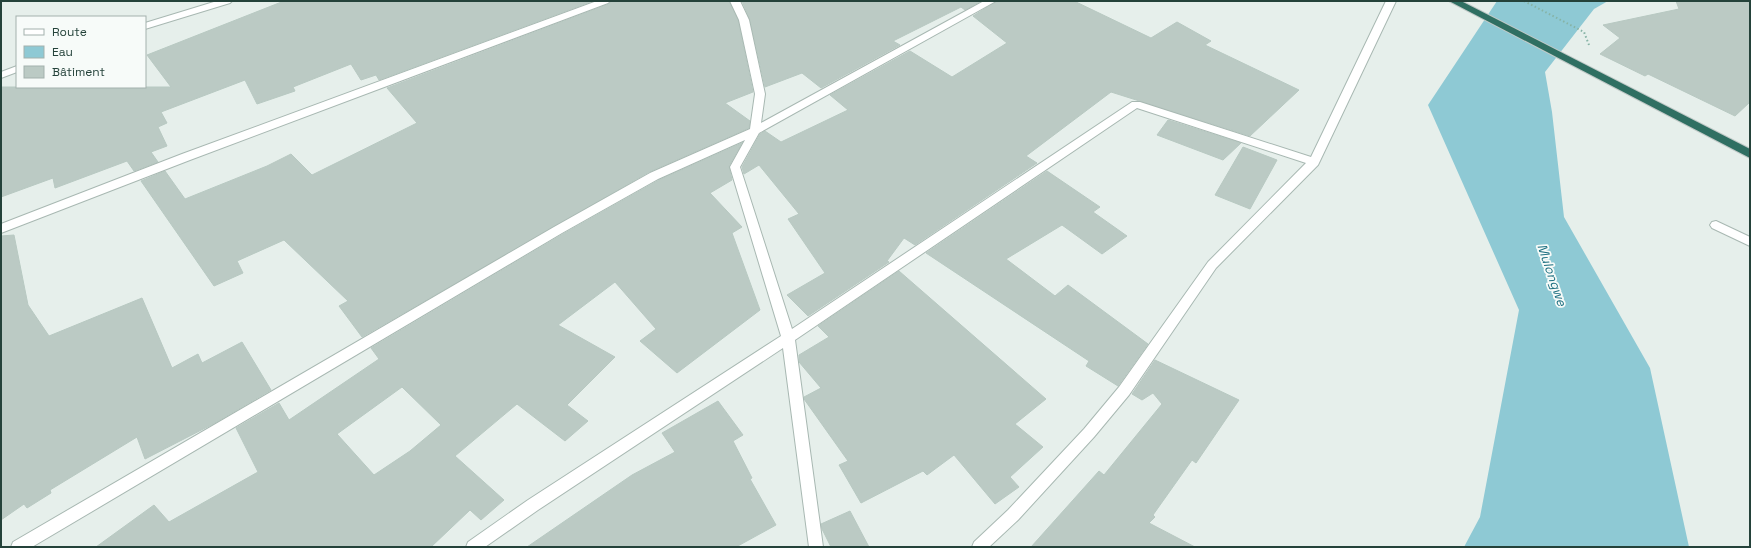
<svg xmlns="http://www.w3.org/2000/svg" width="1751" height="548" font-family="'Space Grotesk',sans-serif">
<rect width="100%" height="100%" fill="#e6efeb"/>
<!-- water -->
<polygon fill="#8ec9d4" points="1497,1 1608,1 1594,9 1545,72 1552,112 1564,217 1650,368 1689,547 1464,547 1480,517 1519,310 1428,105"/>
<!-- building -->
<g fill="#bbcac4" stroke="#b8c9c2" fill-rule="evenodd">
<polygon points="284,1 593,1 379,80 376,75 361,80 351,64 293,87 295,91 257,104 245,80 161,112 167,123 158,127 167,146 151,152 158,162 134,171 127,161 55,188 53,178 1,197 1,87 171,87 147,55"/>
<polygon points="612,1 729,1 738,20 753,92 725,103 750,121 749,128 649,172 362,337 339,306 348,301 284,240 237,261 243,273 214,286 141,181 165,171 185,199 267,166 291,154 312,175 417,123 387,88 609,4"/>
<polygon points="742,1 981,1 965,10 961,7 893,41 900,45 821,88 802,73 765,87 750,20"/>
<polygon points="997,1 1074,1 1151,38 1177,22 1211,41 1205,45 1299,90 1250,136 1111,92 1026,156 1037,163 915,245 904,238 887,261 889,262 808,316 787,295 825,273 788,219 799,214 759,165 744,174 742,167 760,134 765,131 781,142 848,110 830,95 910,51 952,77 1007,43 973,16"/>
<polygon points="1676,1 1750,1 1750,102 1735,116 1648,74 1645,76 1600,54 1620,38 1603,25 1679,9"/>
<polygon points="1168,120 1241,143 1223,160 1157,135"/>
<path d="M742,143L729,166L732,180L710,193L742,227L732,233L760,310L677,373L640,341L656,329L615,282L558,325L615,357L567,405L588,421L565,441L517,404L455,456L504,500L481,520L470,510L431,547H96L154,505L169,522L258,472L236,428L279,403L289,420L379,359L371,348L563,234L659,180ZM402,387L441,425L410,451L374,475L337,434Z"/>
<polygon points="1243,147 1277,160 1250,209 1215,195"/>
<polygon points="1047,171 1100,207 1093,212 1127,236 1102,254 1062,225 1006,259 1055,296 1068,285 1148,344 1118,386 1086,366 1089,361 926,253"/>
<polygon points="14,235 28,305 49,336 142,298 172,368 198,354 202,363 242,342 271,390 213,424 145,459 137,437 50,490 51,493 27,508 24,504 1,520 1,236"/>
<polygon points="899,271 1046,399 1015,424 1043,447 1010,477 1019,487 995,504 954,455 927,475 923,471 861,503 839,465 848,461 804,399 804,397 821,388 799,362 799,355 829,337 818,326"/>
<polygon points="1155,360 1239,400 1196,463 1192,460 1153,515 1155,517 1149,523 1195,547 1031,547 1099,471 1104,475 1162,404 1153,393 1142,400 1132,394"/>
<polygon points="718,401 743,435 733,441 752,478 750,479 776,525 736,547 527,547 632,475 675,452 662,433"/>
<polygon points="850,511 869,547 831,547 822,529 821,524"/>
</g>
<g fill="none" stroke-linecap="round" stroke-linejoin="round">
<defs>
<g id="minor">
<polygon points="217,1 232,1 230,3 145,29 145,23"/>
<polygon points="597,1 610,1 608,3 190,160 1,233 1,224 182,154"/>
<polygon points="730,1 740,1 749,20 765,94 761,123 984,1 996,1 759,133 740,167 792,329 1132,102 1140,102 1311,157 1386,1 1396,1 1318,165 1216,268 1129,395 1094,437 1018,520 989,547 972,547 974,542 1008,510 1084,429 1119,387 1208,262 1306,163 1137,108 795,340 823,547 809,547 783,348 538,510 485,547 466,547 468,542 528,500 781,336 730,167 745,140 658,179 562,233 32,547 11,547 13,542 554,227 650,173 750,129 755,94 739,20"/>
<polygon points="17,66 17,72 1,78 1,72"/>
<polygon points="1716,221 1750,237 1750,246 1712,228 1710,225 1712,222"/>
</g>
<polygon id="highway" points="1449,1 1461,1 1750,149 1750,158"/>
</defs>
<!-- minor casing -->
<use href="#minor" stroke="#a8b8b2" stroke-width="2"/>
<!-- highway casing -->
<use href="#highway" stroke="#c2cac8" stroke-width="2"/>
<!-- path -->
<polyline stroke="#86b3a5" stroke-width="2" stroke-dasharray="1.5 2.5" stroke-linecap="butt" points="1524,1 1584,32 1589,45"/>
<!-- minor -->
<use href="#minor" fill="#fff" fill-rule="evenodd"/>
<!-- highway -->
<use href="#highway" fill="#2f6f62" fill-rule="evenodd"/>
</g>
<g text-anchor="middle" dominant-baseline="central" stroke-width="3.5" stroke-linejoin="round" paint-order="stroke">
<!-- water labels -->
<g font-size="13" font-style="italic" fill="#1c6f80" stroke="#f7fbf9">
<text transform="translate(1552 275) rotate(71)">Mulongwe</text>
</g>
</g>
<!-- border -->
<rect width="1751" height="548" fill="none" stroke="#24423a" stroke-width="4"/>
<!-- legend -->
<rect x="16" y="16" width="130" height="72" fill="#f7fbf9" stroke="#a3b1ad"/>
<rect x="24" y="29" width="20" height="6" fill="#ffffff" stroke="#a3b1ad"/>
<text x="52" y="36" font-size="12" fill="#24423a">Route</text>
<rect x="24" y="46" width="20" height="12" fill="#8ec9d4" stroke="#a3b1ad"/>
<text x="52" y="56" font-size="12" fill="#24423a">Eau</text>
<rect x="24" y="66" width="20" height="12" fill="#bbcac4" stroke="#a3b1ad"/>
<text x="52" y="76" font-size="12" fill="#24423a">Bâtiment</text>
</svg>
